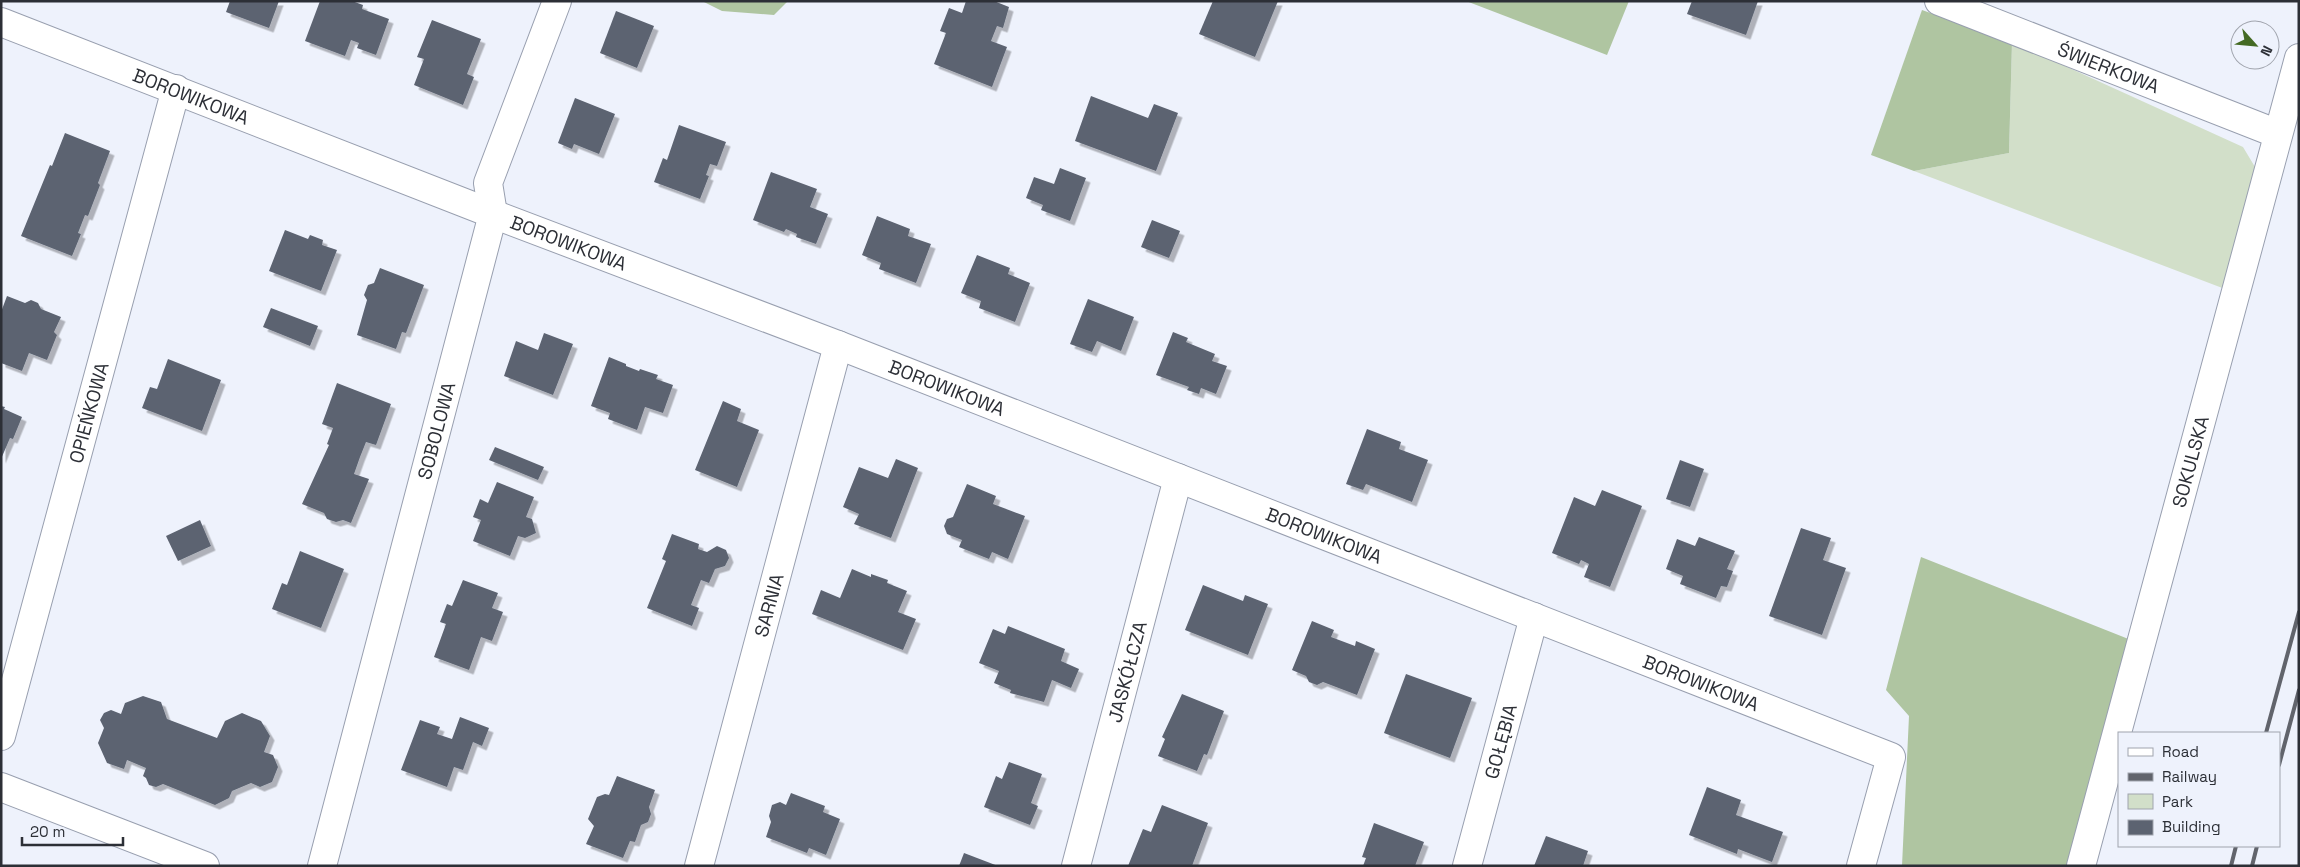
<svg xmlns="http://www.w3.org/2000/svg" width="2300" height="867" font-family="'Space Grotesk',sans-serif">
<defs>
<filter id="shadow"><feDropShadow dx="4.5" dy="4.5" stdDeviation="0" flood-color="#0004"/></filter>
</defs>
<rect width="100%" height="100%" fill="#eef2fc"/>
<!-- green -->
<polygon fill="#d2dfc9" points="2012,42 2243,147 2255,167 2225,289 1914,171 2009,153"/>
<!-- forest -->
<g fill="#afc5a1">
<polygon points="702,1 788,1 774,15 722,11"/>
<polygon points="1466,1 1629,1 1607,55"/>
<polygon points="1922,10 2012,42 2009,153 1914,171 1871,155"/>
<polygon points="1921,557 2131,640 2072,866 1902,866 1909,716 1886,690"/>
</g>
<!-- building -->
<g fill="#5c6371" filter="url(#shadow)">
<polygon points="230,1 279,1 269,28 226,12"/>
<polygon points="320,1 352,1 363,5 362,9 389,19 376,55 357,48 359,43 351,40 345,56 305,41"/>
<polygon points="966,1 994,1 1009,7 1003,28 997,26 991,41 1007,47 992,87 934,64 946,33 940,31 949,8 962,13"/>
<polygon points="1213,1 1278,1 1255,57 1199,34"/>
<polygon points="1692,1 1758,1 1746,35 1687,14"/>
<polygon points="616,11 654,26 637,68 600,53"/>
<polygon points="432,20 481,39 467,74 474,77 463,105 414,85 424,59 417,57"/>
<polygon points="1091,96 1148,118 1154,104 1178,113 1156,171 1075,141"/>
<polygon points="575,98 615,114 599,154 574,144 572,149 558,143"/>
<polygon points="679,125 726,142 717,166 710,164 706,175 709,176 700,199 654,182 663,158 667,160"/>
<polygon points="65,133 110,151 98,183 100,185 88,216 85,215 78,233 81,234 72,256 21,236 50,165 52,166"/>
<polygon points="1060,168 1086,178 1070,221 1041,210 1043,205 1026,198 1034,177 1054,184"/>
<polygon points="771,172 817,189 810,207 828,214 816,244 796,237 797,234 786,229 784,232 753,220"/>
<polygon points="877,216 910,229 908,236 931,244 916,283 879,269 881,263 862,255"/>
<polygon points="1152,220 1180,231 1169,258 1141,247"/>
<polygon points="285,230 308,239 310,235 323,240 322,245 337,250 321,291 269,271"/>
<polygon points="977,255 1010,268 1008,274 1030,283 1015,322 979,308 981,301 961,293"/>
<polygon points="380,268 424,285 406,333 402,332 396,349 357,335 367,300 364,295 368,285 374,283"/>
<polygon points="7,296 25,303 31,300 38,303 41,309 61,317 54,332 57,335 47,360 29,353 22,371 1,363 1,312"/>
<polygon points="1088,299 1134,317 1121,351 1097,341 1092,352 1070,344"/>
<polygon points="271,308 318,326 310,346 263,327"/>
<polygon points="1173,332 1188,338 1186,342 1215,354 1212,361 1227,366 1216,394 1201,388 1199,394 1187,390 1189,387 1156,375"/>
<polygon points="544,333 573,344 553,395 504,376 516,341 538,350"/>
<polygon points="609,357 626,364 626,366 639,371 640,369 658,375 656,379 673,385 663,413 645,407 637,430 608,419 610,413 591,406"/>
<polygon points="168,359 221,380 202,431 142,408 150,387 157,389"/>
<polygon points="337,383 391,404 376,445 366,442 360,457 354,474 369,479 351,523 343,520 336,522 327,519 324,513 302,504 329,445 327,444 333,428 322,424"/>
<polygon points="723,401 741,409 737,421 759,430 737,487 695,470"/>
<polygon points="1,406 5,407 4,409 22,417 13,439 10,438 1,459"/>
<polygon points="1367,429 1401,442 1399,449 1428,460 1412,502 1366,484 1363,490 1346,484"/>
<polygon points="495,447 544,467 538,480 489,460"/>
<polygon points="896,459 918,468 891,538 854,524 859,514 843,507 859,467 888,478"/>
<polygon points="1680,460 1704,469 1690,507 1666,499"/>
<polygon points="497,482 534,497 526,517 532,519 536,533 525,538 518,536 510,556 473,541 481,520 473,517 480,499 488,503"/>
<polygon points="967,484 996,496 993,504 1025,516 1008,559 992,552 989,559 959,547 962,540 947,534 944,526 947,519 953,517"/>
<polygon points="1602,490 1642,506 1610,587 1584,577 1589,564 1581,560 1579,564 1552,553 1574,497 1595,506"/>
<polygon points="200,520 211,546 178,561 166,536"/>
<polygon points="1801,528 1831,538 1823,560 1846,568 1822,635 1769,616"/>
<polygon points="672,534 699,544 698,549 707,552 717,546 726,550 729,558 725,566 715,569 709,583 701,580 691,605 699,608 692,626 647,608 666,561 662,559"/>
<polygon points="1699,537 1735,551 1727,569 1733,571 1727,587 1721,586 1716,598 1680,584 1683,576 1666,569 1677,539 1695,546"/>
<polygon points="300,551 344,569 321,628 272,609 282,583 287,585"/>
<polygon points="852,569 871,577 871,574 888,580 887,583 907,591 898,612 916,619 903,650 812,614 821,590 840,598"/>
<polygon points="463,580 498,593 492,608 503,612 492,641 481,637 469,670 434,657 446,624 440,622 447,604 452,606"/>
<polygon points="1203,585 1243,601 1245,595 1268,604 1248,655 1185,630"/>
<polygon points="1312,621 1334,630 1331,637 1355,646 1356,641 1375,649 1357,695 1323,682 1317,685 1309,682 1306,676 1292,670"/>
<polygon points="1008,626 1065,649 1061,661 1079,669 1071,688 1052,680 1044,702 1010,693 1011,690 994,683 999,671 979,663 993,629 1005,634"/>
<polygon points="1406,674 1472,698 1450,758 1384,733"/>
<polygon points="1182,694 1224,711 1207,755 1204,754 1197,771 1158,756 1165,739 1162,737"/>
<polygon points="143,696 161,702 167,719 217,738 225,721 242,713 261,721 270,736 264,752 273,755 278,767 272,782 260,787 251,783 232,791 229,798 215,805 163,784 156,787 149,785 146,778 143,776 146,768 127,760 124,769 107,763 98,743 104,728 100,720 104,713 111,710 121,714 125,703"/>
<polygon points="460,717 489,728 482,746 473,742 463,770 454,767 447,787 401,770 420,720 440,727 437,734 452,739"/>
<polygon points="1009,762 1042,774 1031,803 1038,806 1030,825 984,807 996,776 1002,779"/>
<polygon points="617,776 655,790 649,807 651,814 648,822 641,825 635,842 630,841 623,858 586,844 594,826 588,819 597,797 605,794 609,795"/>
<polygon points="1707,787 1741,800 1736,815 1783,832 1772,862 1738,849 1737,854 1689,835"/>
<polygon points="791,793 825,806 823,812 840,819 826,855 809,848 807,853 766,837 771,822 769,816 772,805 780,802 786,805"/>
<polygon points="1162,805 1208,823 1192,866 1128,866 1143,829 1151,832"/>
<polygon points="1374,823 1424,842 1415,866 1363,866 1366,858 1362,857"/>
<polygon points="1546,836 1588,851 1583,866 1534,866"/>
<polygon points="964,853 998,866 959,866"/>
</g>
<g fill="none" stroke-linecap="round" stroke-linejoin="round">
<defs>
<g id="minor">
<path id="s1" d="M1939,1L2278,134"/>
<path id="s2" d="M1,22L493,214L838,345L1891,757L1861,866"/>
<path id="s3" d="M1,736L176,89"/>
<polyline points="1,787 205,866"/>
<path id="s4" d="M322,866L493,214L488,183L557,1"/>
<path id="s5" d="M699,866L838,345"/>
<path id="s6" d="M1076,866L1178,478"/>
<path id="s7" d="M1467,866L1534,617"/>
<path id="s8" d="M2081,866L2299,58"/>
</g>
</defs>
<!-- minor casing -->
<use href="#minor" stroke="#989faf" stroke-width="30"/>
<!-- minor -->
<use href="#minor" stroke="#fff" stroke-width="28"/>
<!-- rail -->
<g stroke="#61646c" stroke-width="4">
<polyline points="2266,733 2299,612"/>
<polyline points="2279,765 2299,690"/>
<polyline points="2231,866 2236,846"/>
<polyline points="2252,866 2257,846"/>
</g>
</g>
<g text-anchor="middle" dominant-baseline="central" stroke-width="5" stroke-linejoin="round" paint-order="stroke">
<!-- street labels -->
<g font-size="19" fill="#2c2f36" stroke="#eef2fc">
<text stroke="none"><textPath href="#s1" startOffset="182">ŚWIERKOWA</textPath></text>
<text stroke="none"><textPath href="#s2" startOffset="204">BOROWIKOWA</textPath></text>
<text stroke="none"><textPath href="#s2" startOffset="609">BOROWIKOWA</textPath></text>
<text stroke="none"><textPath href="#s2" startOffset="1014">BOROWIKOWA</textPath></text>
<text stroke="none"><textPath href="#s3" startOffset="335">OPIEŃKOWA</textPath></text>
<text stroke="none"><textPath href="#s4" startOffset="450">SOBOLOWA</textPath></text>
<text stroke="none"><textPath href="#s8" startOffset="419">SOKULSKA</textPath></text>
<text stroke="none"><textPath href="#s2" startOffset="1419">BOROWIKOWA</textPath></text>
<text stroke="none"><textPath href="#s5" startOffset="270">SARNIA</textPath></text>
<text stroke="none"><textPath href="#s6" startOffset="201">JASKÓŁCZA</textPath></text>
<text stroke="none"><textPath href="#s2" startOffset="1824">BOROWIKOWA</textPath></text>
<text stroke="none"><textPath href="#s7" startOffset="129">GOŁĘBIA</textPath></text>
</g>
</g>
<!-- border -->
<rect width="2300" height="867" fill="none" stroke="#2c2f36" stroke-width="5"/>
<!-- legend -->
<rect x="2118" y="732" width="162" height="115" fill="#eef2fc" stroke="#a0a4ad"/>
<rect x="2128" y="748" width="25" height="8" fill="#ffffff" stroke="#a0a4ad"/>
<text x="2162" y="757" font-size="15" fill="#2c2f36">Road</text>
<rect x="2128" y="773" width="25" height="8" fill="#61646c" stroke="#a0a4ad"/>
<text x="2162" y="782" font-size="15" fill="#2c2f36">Railway</text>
<rect x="2128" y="794" width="25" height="15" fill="#d2dfc9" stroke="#a0a4ad"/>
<text x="2162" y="807" font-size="15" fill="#2c2f36">Park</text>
<rect x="2128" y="820" width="25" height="15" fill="#5c6371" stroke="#a0a4ad"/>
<text x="2162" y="832" font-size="15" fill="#2c2f36">Building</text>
<!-- north arrow -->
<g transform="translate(2255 45) rotate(117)"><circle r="24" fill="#eef2fc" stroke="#a0a4ad"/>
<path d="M0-4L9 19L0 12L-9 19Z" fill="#446a23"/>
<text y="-8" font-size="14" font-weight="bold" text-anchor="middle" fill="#2c2f36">N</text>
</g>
<!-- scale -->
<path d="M22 837v8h101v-8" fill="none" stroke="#2c2f36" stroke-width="2.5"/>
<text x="30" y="837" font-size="15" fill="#2c2f36" stroke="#eef2fc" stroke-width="4" paint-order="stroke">20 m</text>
</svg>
